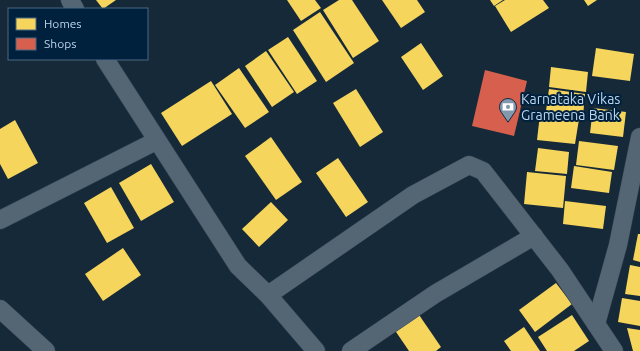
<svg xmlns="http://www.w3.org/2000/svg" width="640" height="351" font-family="Ubuntu,sans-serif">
<rect width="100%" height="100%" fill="#152939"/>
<!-- homes -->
<g fill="#f6d55c">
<polygon points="96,0 116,0 103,9"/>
<polygon points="287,0 315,0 321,8 301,21"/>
<polygon points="339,0 352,0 379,41 353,58 323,10"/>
<polygon points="382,0 417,0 425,12 401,28"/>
<polygon points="490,0 503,0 494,6"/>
<polygon points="505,0 543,0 549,8 511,32 495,6"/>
<polygon points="584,0 597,0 588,6"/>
<polygon points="320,12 354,63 326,82 293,30"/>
<polygon points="288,37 317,81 297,94 268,50"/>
<polygon points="421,43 443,76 423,90 401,57"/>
<polygon points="596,48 634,54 630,81 592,76"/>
<polygon points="266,51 294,92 272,107 245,66"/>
<polygon points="551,67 588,72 586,92 549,87"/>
<polygon points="239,68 269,112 245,128 215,85"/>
<polygon points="211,81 232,114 182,146 161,113"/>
<polygon points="356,89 383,132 360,147 333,103"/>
<polygon points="549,89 585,94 583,116 546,111"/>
<polygon points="593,108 626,112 623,137 590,133"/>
<polygon points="540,114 579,119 575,144 537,140"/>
<polygon points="15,120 38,163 8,179 0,164 0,129"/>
<polygon points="271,137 302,182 276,200 245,156"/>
<polygon points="579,141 618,146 614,170 576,165"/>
<polygon points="538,148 569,152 567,174 535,171"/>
<polygon points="338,158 368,202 346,217 316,173"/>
<polygon points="151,164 174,202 141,221 119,183"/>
<polygon points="574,166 612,172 609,193 571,188"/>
<polygon points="527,172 566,176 563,208 524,204"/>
<polygon points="111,187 134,228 107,243 84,203"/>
<polygon points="565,201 606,206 603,229 563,224"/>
<polygon points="271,202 288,220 259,247 242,229"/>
<polygon points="638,234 640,234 640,262 633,260"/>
<polygon points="123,248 141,275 103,301 85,274"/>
<polygon points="630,265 640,267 640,296 625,294"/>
<polygon points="556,283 572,304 535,332 519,310"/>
<polygon points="622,298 640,301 640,326 618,322"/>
<polygon points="415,309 441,347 436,351 409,351 392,326"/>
<polygon points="572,315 589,341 574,351 547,351 538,337"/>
<polygon points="524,327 540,351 511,351 504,341"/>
<polygon points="627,328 640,330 640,351 633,351"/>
</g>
<!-- shops -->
<polygon fill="#d6604d" points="485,70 527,81 514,136 472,126"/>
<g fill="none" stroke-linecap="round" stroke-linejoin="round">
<defs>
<g id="minor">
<polyline points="70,0 75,9"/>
<polyline points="105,59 238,266 268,295 316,351"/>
<polyline points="0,220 156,141"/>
<polyline points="268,295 413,195 469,165 483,171 560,270 614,351"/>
<polyline points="0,309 46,351"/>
<polyline points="596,324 618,245 640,137"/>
<polyline points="351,351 435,294 534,236"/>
</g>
</defs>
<!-- minor casing -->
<use href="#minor" stroke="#364553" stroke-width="19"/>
<!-- minor -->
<use href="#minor" stroke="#546574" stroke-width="18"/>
</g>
<!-- icons -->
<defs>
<symbol id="bank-pin" viewBox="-11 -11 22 30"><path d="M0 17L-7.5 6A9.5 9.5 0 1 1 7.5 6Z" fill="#8299ad" stroke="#00213d"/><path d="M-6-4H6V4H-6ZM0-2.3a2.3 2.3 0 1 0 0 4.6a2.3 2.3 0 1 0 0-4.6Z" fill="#fff"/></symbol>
</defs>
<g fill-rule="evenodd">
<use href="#bank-pin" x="498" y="97" width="20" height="27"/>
</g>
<g text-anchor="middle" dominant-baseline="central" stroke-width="4" stroke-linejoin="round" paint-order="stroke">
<!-- poi labels -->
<g font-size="14" fill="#bcd5ec" stroke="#00213d" text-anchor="start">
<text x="521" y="99">Karnataka Vikas<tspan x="521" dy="16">Grameena Bank</tspan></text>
</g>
</g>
<!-- legend -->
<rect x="8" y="8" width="140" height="52" fill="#00213d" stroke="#4b6983"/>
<rect x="16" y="18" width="20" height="12" fill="#f6d55c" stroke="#4b6983"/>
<text x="44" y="28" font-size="12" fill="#bcd5ec">Homes</text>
<rect x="16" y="38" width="20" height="12" fill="#d6604d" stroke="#4b6983"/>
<text x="44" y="48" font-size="12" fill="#bcd5ec">Shops</text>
</svg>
